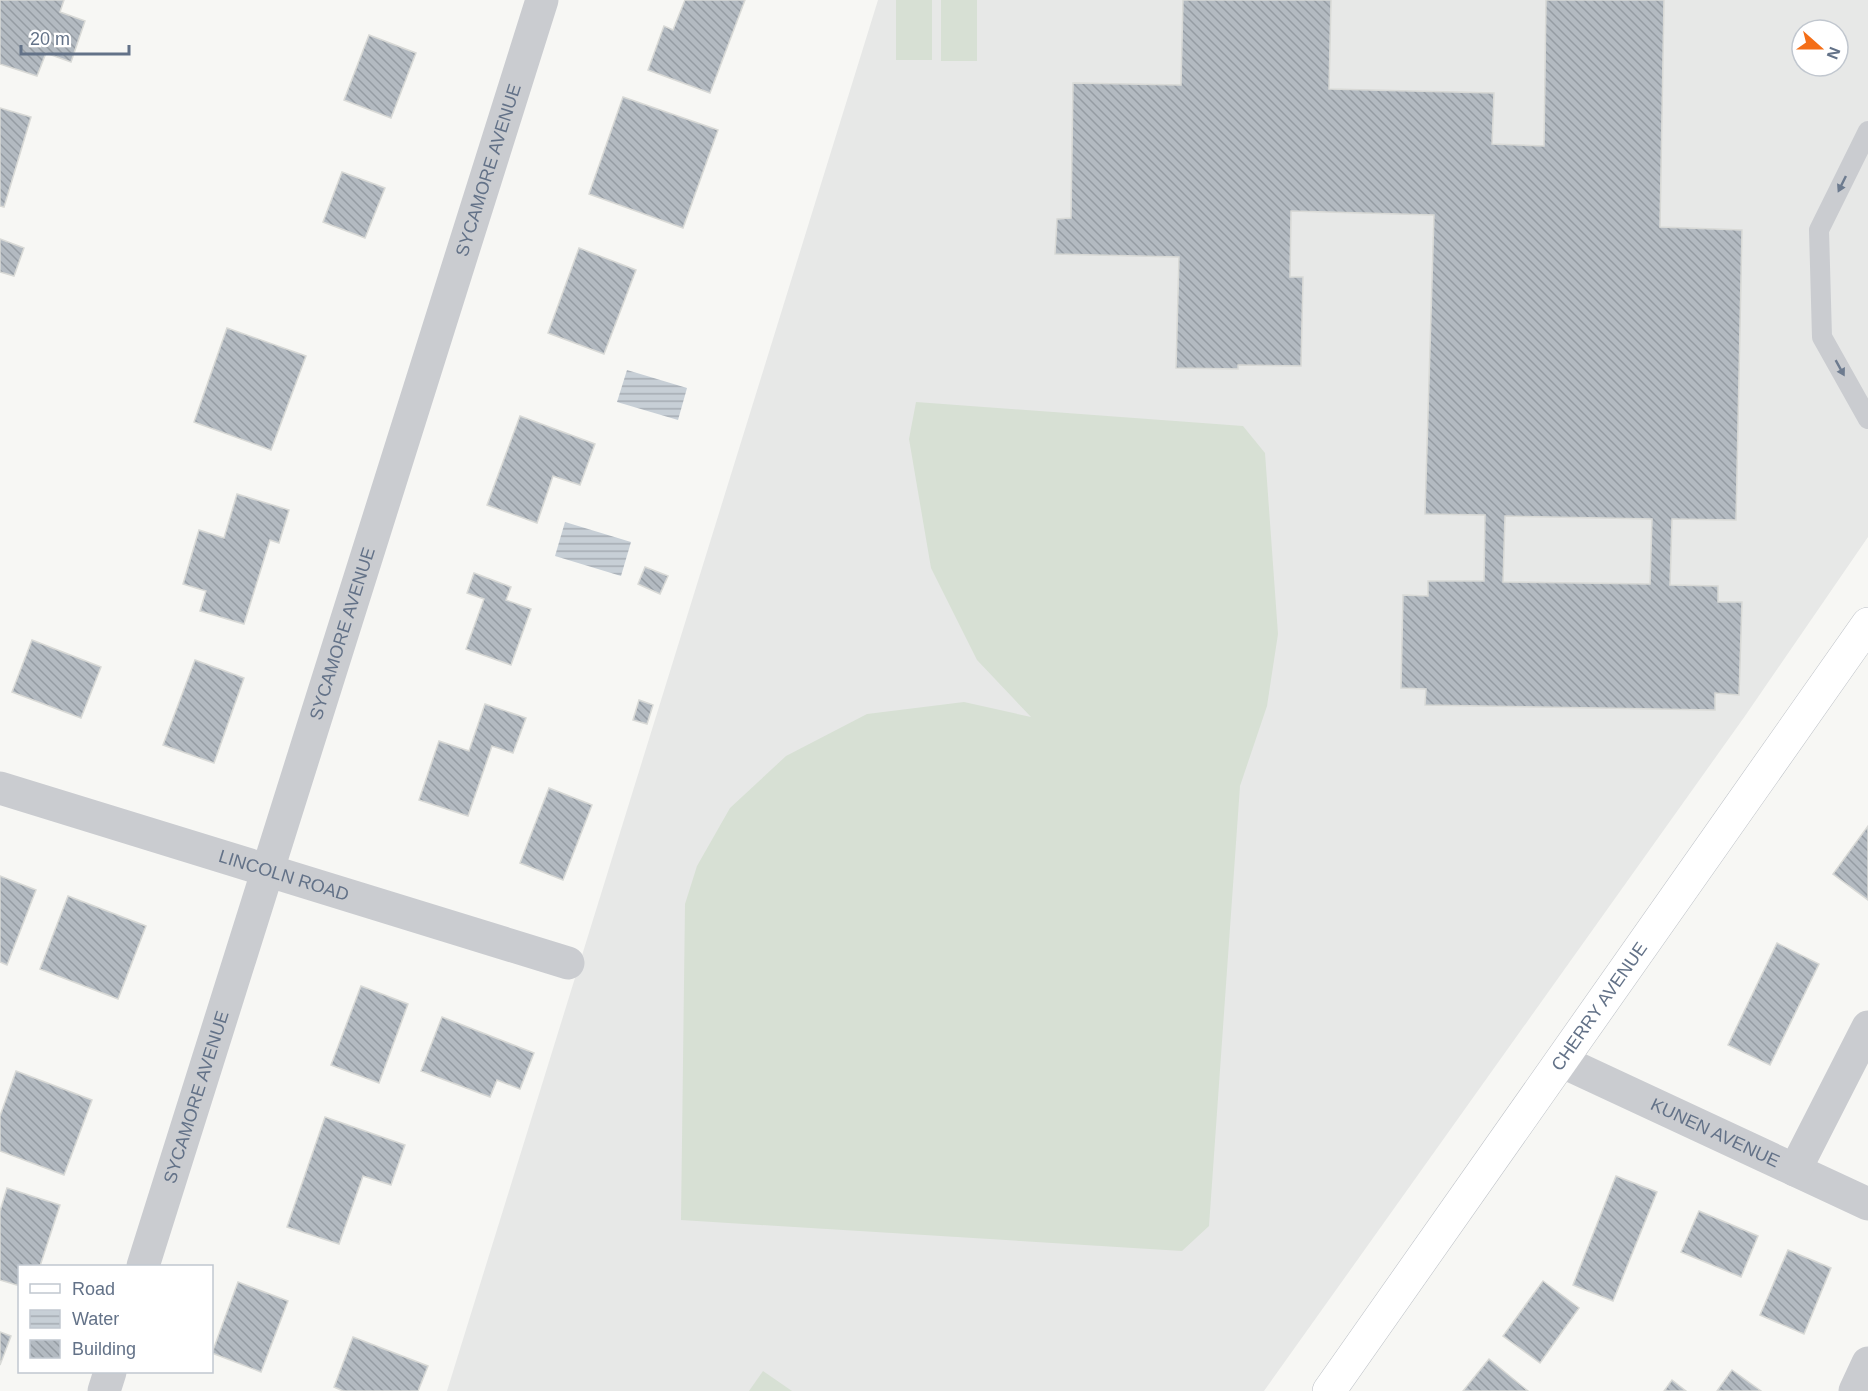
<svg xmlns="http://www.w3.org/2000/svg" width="1868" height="1391" font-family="Helvetica,sans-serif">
<defs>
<pattern id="water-rules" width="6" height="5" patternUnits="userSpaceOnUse" patternTransform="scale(1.5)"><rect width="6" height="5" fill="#c7cfd6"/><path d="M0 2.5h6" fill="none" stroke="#a5acb3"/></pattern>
<pattern id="building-back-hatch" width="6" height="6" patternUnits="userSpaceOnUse" patternTransform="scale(1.5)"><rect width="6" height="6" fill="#b3bac1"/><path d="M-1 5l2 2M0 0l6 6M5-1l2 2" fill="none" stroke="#959ca3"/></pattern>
</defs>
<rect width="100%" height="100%" fill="#f7f7f4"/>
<!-- built -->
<path fill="#e7e8e7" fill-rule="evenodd" d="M878,0H1868V537L1745,716L1264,1391H447ZM1802,30H1838V66H1802Z"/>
<!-- garden -->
<g fill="#d7e0d4">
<rect x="896" y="0" width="36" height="60"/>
<rect x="941" y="0" width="36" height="61"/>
<polygon points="916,402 1243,426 1265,453 1278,634 1267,706 1240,786 1209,1226 1182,1251 681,1220 685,904 697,866 730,808 786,756 867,714 964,702 1031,717 977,660 931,568 909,439"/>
<polygon points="763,1371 792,1391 749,1391"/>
</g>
<!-- water -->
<g fill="url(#water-rules)">
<polygon points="627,370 687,388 678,420 617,402"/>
<polygon points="565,522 631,542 621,576 555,556"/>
</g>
<!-- building -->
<g fill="url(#building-back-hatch)" stroke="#d8d9d6" stroke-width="1.5" fill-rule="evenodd">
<polygon points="0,0 64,0 60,12 85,21 71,62 46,53 37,76 0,64"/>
<polygon points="685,0 745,0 710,93 648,70 664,26 673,30"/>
<path d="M1183,0H1331L1329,89L1494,93L1492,144L1544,146L1546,0H1664L1660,227L1742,230L1736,520L1672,519L1670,585L1718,586V602H1742L1739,695L1715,693V710L1425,705L1426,689L1401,688L1403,595L1428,596V581H1484L1485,515L1425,514L1434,215L1291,211L1290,277H1303L1301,366L1238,365V369L1176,368L1179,257L1055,254L1057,219L1071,218L1073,83L1181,85ZM1505,516L1652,519L1650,584L1503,582Z"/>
<polygon points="369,35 416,53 391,118 344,100"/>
<polygon points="623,97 718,130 683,228 589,194"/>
<polygon points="0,108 31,117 4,207 0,206"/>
<polygon points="342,172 385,188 365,238 323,222"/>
<polygon points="0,239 24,248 14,276 0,272"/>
<polygon points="579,248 636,270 604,354 548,333"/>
<polygon points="227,328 306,356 271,450 194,422"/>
<polygon points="520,416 595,444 580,485 553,476 537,523 487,505"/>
<polygon points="237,494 289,510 279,543 270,540 244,624 200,611 206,591 183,584 199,530 224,538"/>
<polygon points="645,567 668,576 660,594 638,584"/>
<polygon points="474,573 511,587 506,600 531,609 511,665 466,649 484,599 467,593"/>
<polygon points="32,640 101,667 81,718 12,692"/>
<polygon points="195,660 244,678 214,763 163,745"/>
<polygon points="639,700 653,705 647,724 633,720"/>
<polygon points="485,704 526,718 513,753 492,746 468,816 419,800 439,741 469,751"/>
<polygon points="549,788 592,805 563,880 520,863"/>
<polygon points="1868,826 1868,900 1833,874"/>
<polygon points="0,876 36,890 7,965 0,962"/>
<polygon points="68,896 146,926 118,999 40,969"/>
<polygon points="1777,943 1819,964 1770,1065 1728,1045"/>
<polygon points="361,986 408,1004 379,1083 331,1065"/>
<polygon points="442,1017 534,1053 520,1089 497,1080 490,1097 421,1071"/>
<polygon points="16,1071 92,1100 64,1175 0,1151 0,1116"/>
<polygon points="325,1117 405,1145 391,1185 363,1176 339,1244 287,1227"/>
<polygon points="1616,1176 1657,1192 1613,1301 1573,1285"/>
<polygon points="7,1188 60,1205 40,1266 20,1266 20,1286 0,1280 0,1211"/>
<polygon points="1699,1211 1758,1236 1741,1277 1681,1252"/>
<polygon points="1788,1250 1831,1268 1804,1334 1760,1315"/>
<polygon points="1543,1281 1579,1308 1540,1363 1503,1336"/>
<polygon points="238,1282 288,1301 261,1372 212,1353"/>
<polygon points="0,1332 11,1336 0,1365"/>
<polygon points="353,1337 428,1366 418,1391 343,1391 334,1387"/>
<polygon points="1489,1359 1528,1391 1463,1391"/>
<polygon points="1732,1370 1761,1391 1717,1391"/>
<polygon points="1672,1380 1686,1391 1664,1391"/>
</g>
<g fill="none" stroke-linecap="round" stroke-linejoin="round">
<defs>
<g id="secondary">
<path id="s4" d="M1329,1391L1868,624"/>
</g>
</defs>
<!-- secondary casing -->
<use href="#secondary" stroke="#bbbfc5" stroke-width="34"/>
<!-- lane -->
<polyline stroke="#caccd0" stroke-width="20" points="1868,131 1819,230 1822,337 1868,419"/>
<!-- street -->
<g stroke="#caccd0" stroke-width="33">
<path id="s1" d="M0,788L568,963"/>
<path id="s2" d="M1561,1061L1868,1204"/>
<polyline points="1795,1170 1868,1027"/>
<path id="s3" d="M143,1266L542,0"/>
<polyline points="104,1391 110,1372"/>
<polyline points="1855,1391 1868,1363"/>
</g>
<!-- secondary -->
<use href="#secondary" stroke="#fff" stroke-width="33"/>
</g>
<!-- one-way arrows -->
<defs><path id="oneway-solid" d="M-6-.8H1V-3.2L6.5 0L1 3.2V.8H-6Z" transform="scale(1.5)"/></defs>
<g fill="#6d7b8f">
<use href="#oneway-solid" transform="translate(1842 184) rotate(116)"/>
<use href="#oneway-solid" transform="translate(1840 368) rotate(61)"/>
</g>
<g text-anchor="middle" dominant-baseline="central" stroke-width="6" stroke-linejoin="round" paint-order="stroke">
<!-- street labels -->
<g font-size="18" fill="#637288" stroke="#fff">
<text stroke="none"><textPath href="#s3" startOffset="1149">SYCAMORE AVENUE</textPath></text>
<text stroke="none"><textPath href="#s3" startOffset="663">SYCAMORE AVENUE</textPath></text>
<text stroke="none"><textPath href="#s1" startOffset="297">LINCOLN ROAD</textPath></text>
<text stroke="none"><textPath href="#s4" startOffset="470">CHERRY AVENUE</textPath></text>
<text stroke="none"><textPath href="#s3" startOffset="177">SYCAMORE AVENUE</textPath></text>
<text stroke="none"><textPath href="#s2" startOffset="170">KUNEN AVENUE</textPath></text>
</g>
</g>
<!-- legend -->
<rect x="18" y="1265" width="195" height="108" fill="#ffffff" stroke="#c1c7cf" stroke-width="1.5"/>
<rect x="30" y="1284" width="30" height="9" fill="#ffffff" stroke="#c1c7cf" stroke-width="1.5"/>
<text x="72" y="1295" font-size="18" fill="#637288">Road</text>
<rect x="30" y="1310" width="30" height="18" fill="url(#water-rules)" stroke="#c1c7cf" stroke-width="1.5"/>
<text x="72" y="1325" font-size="18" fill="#637288">Water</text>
<rect x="30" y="1340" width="30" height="18" fill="url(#building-back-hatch)" stroke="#c1c7cf" stroke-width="1.5"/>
<text x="72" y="1355" font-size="18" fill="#637288">Building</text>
<!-- north arrow -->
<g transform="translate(1820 48) rotate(111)"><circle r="28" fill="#ffffff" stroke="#c1c7cf" stroke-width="1.5"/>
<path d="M0-4.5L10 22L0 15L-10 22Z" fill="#f46e17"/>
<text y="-9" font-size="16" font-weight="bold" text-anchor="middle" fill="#637288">N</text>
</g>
<!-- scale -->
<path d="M21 45v9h108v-9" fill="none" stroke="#637288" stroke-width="3"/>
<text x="30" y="45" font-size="18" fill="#637288" stroke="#ffffff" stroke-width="4.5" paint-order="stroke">20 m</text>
</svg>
